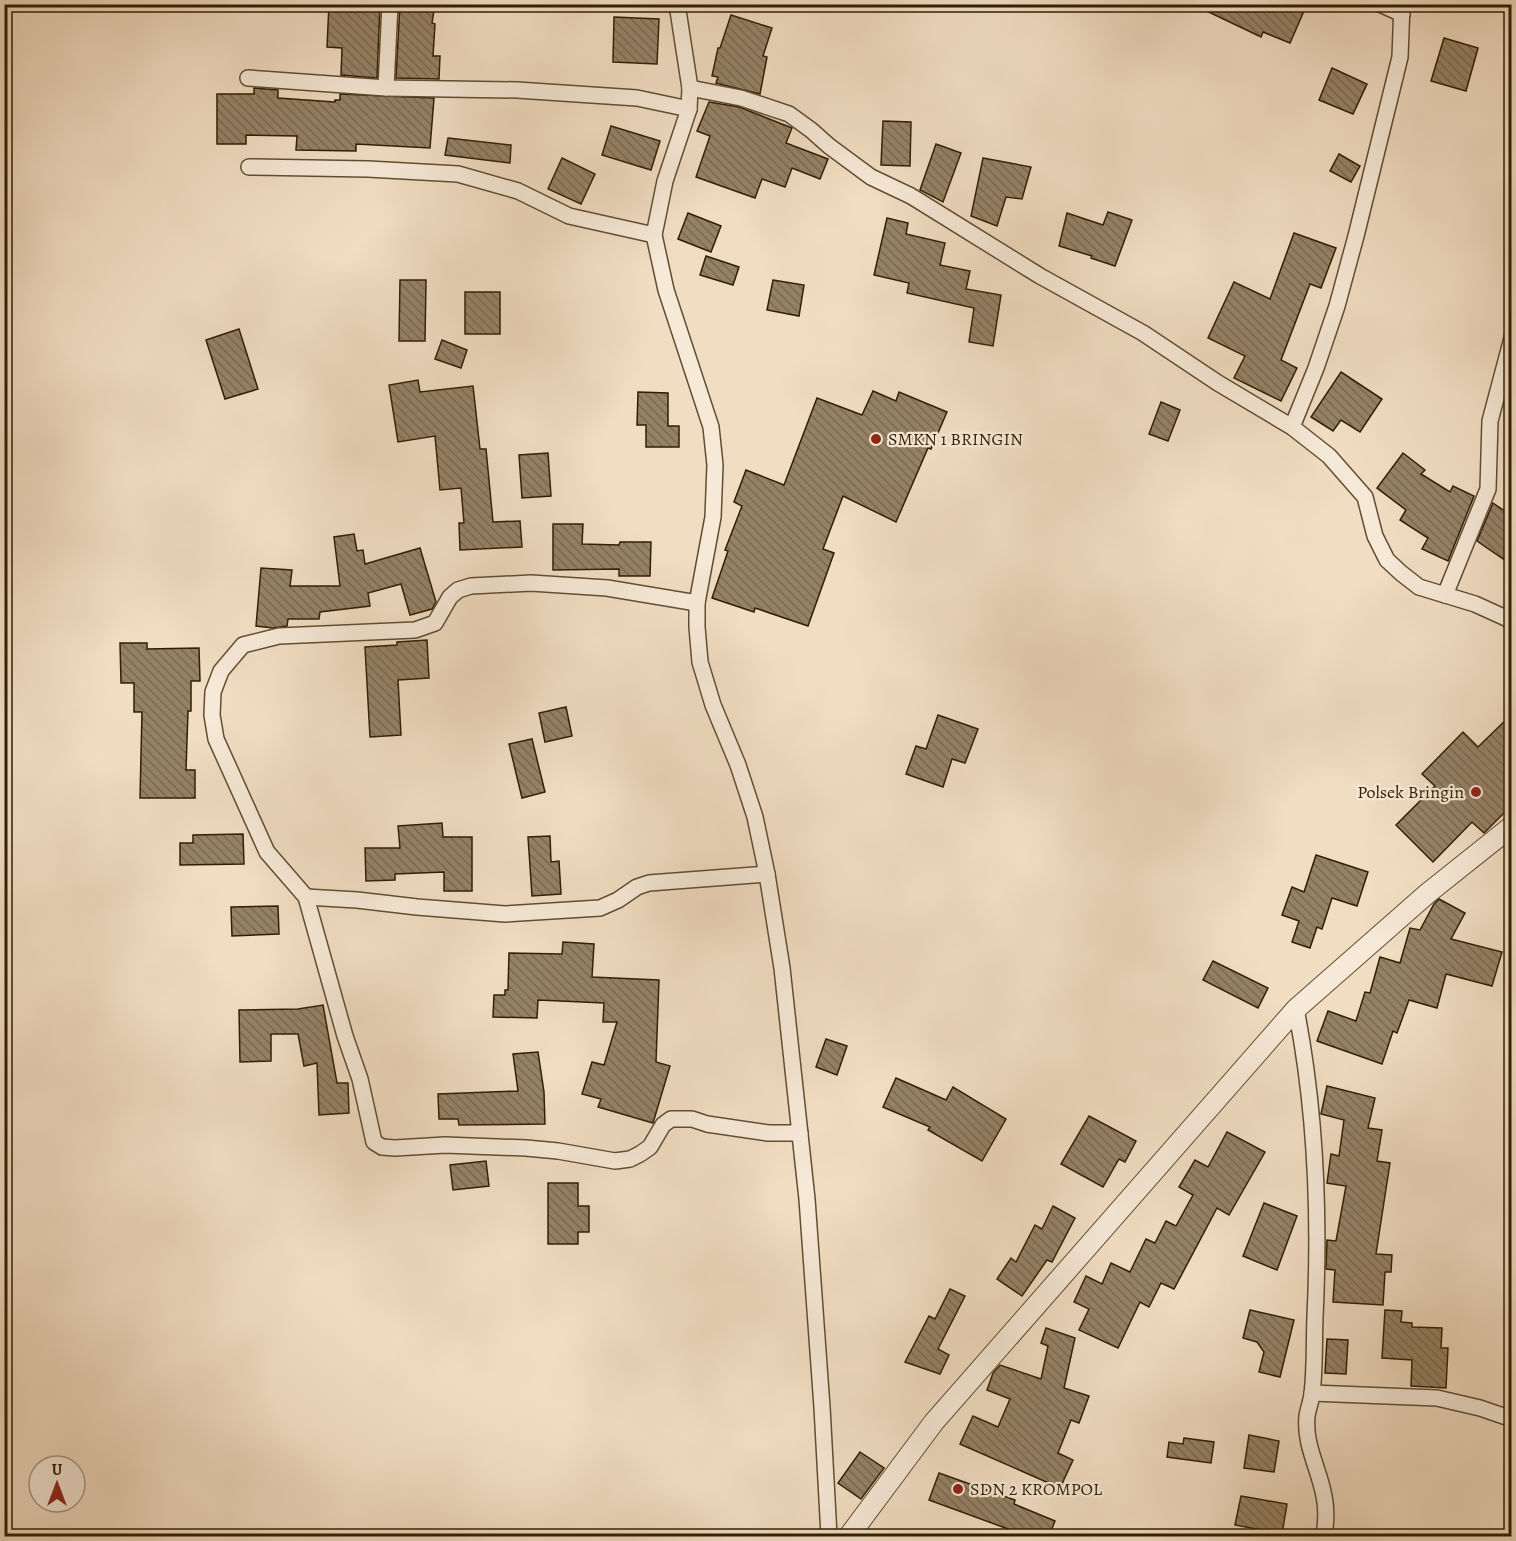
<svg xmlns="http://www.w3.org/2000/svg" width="1516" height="1541" font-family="Alegreya,serif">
<defs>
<pattern id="building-back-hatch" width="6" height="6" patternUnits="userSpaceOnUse" patternTransform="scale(1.5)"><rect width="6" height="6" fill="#958266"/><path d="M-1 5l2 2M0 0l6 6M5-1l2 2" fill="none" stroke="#7a6a52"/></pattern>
</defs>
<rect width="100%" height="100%" fill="#f1ddc2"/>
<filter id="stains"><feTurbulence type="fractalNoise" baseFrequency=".00333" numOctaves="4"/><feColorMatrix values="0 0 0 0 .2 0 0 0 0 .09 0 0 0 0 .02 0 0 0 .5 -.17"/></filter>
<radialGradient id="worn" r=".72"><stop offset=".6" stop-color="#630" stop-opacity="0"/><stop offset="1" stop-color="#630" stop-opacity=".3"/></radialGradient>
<!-- building -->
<g fill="url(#building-back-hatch)" stroke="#311f02" stroke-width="1.5">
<polygon points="329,4 380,4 377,78 341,75 342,48 327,47"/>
<polygon points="400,4 435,4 432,23 435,24 433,56 440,56 439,79 396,78"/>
<polygon points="1192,4 1307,4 1290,43 1263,32 1261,37"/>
<polygon points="731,15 772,28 763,56 767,57 760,94 716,83 718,77 712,76 718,48 720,48"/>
<polygon points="614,17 659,19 657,64 613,62"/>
<polygon points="1444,38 1478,48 1466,91 1431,81"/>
<polygon points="1332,68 1367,84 1353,114 1319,100"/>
<polygon points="254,88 278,90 278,98 335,102 335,100 340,100 340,94 434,98 430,148 356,144 356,151 296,150 297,136 246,135 246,144 217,144 217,94 254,94"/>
<polygon points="709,102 739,107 792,128 786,143 828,159 820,179 792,168 785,187 762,179 755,198 696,177 710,136 697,131"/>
<polygon points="883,121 911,122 910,166 881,165"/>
<polygon points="611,126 660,141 651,170 602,155"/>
<polygon points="448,138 511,145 510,163 445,155"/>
<polygon points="936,144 961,153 943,202 920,190"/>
<polygon points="1339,154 1360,166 1351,182 1330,171"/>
<polygon points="562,158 595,174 581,204 548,189"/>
<polygon points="983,158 1031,167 1022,199 1006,197 997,226 971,216"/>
<polygon points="1108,212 1132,220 1115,266 1091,258 1092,256 1059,246 1067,213 1103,225"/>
<polygon points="688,213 721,226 711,252 678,239"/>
<polygon points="887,218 908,223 906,234 945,243 940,265 970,271 966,289 1001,295 993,346 969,342 974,308 907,293 909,283 874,275"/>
<polygon points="1294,233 1336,248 1321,288 1310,284 1281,360 1297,368 1281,401 1234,378 1245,356 1208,338 1234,282 1270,299"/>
<polygon points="706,256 739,267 733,285 700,275"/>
<polygon points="400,280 426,280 425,341 399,341"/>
<polygon points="773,280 804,285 799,316 767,310"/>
<rect x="465" y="292" width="35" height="42"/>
<polygon points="239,329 258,389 225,399 206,340"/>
<polygon points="442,340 467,350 461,368 435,359"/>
<polygon points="1341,372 1382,399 1360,432 1341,420 1333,431 1311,417"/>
<polygon points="418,380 420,392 473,386 480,449 486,449 493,522 520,521 522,547 460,550 459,523 464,523 461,488 440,490 435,436 398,442 389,385"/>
<polygon points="873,391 896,401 899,392 947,412 931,449 928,448 896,522 843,496 823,549 834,553 808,626 755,608 754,612 712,598 728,551 725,550 742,506 734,502 746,470 784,485 817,398 862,415"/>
<polygon points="638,392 668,393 668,426 679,426 679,447 646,447 646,425 637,425"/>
<polygon points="1161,402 1180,410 1168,441 1149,434"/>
<polygon points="548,453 551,496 522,498 519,455"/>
<polygon points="1403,453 1425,470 1421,474 1450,492 1453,486 1474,496 1448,561 1422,549 1428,538 1400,520 1406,510 1377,488"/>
<polygon points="1493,503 1512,516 1512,565 1477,541"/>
<polygon points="553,524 583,524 582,544 619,545 620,542 651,542 650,576 619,576 619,569 553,570"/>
<polygon points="354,534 357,551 363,550 365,564 420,548 436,602 432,609 410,615 401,584 368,593 370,606 320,612 319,619 288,619 287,626 273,628 256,626 261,568 292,570 290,586 340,586 334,537"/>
<polygon points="427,640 429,678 398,680 401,735 370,737 365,647 397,645 397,642"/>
<polygon points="120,643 147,643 147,649 199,648 200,681 191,681 191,711 188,711 186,770 195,770 195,798 140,798 142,712 134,712 134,683 121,683"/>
<polygon points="566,707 572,736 545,742 539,713"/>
<polygon points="1512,714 1512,805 1484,833 1472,822 1433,862 1396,825 1435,786 1422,774 1463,732 1478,747"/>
<polygon points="938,715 978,729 965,763 952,759 943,787 906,774 916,746 926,749"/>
<polygon points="532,739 545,792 522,798 509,744"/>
<polygon points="442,823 443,837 472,837 472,891 444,891 444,872 395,874 395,880 366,881 365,848 400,848 398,826"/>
<polygon points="243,834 244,864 180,865 180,843 193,843 193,835"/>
<polygon points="550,836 551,862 559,861 561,894 532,896 528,837"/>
<polygon points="1316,855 1368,872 1357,906 1332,898 1322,929 1317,927 1310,948 1292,942 1299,921 1282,915 1292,887 1304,892"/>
<polygon points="1439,899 1465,913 1451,939 1502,952 1492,986 1446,974 1437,1008 1409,1000 1397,1033 1393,1031 1382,1064 1317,1041 1328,1011 1356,1021 1365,992 1370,993 1380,957 1400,963 1410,928 1420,930 1434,904"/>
<polygon points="278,906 279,934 232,936 231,907"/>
<polygon points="563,942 594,944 592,977 659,980 656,1062 670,1066 653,1123 598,1107 601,1099 582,1094 592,1062 604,1065 617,1022 603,1022 604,1003 538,1000 537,1018 493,1017 494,995 505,995 505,990 508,990 509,953 562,954"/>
<polygon points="1213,961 1268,988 1258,1008 1203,980"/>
<polygon points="323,1005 337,1083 348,1083 349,1113 319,1115 317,1063 304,1066 298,1034 271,1034 271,1061 240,1062 239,1010 298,1009"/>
<polygon points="826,1039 847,1046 837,1075 816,1067"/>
<polygon points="538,1052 544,1092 545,1124 459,1125 458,1119 439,1119 438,1094 518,1091 513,1054"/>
<polygon points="896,1078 946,1100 953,1087 1006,1119 982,1161 928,1130 930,1127 883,1107"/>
<polygon points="1327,1086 1375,1098 1368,1128 1382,1130 1377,1161 1390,1163 1376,1254 1392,1255 1391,1272 1385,1272 1383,1305 1333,1302 1335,1270 1326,1269 1327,1240 1336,1241 1346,1186 1327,1183 1331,1154 1339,1156 1344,1120 1321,1114"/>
<polygon points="1089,1116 1136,1141 1125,1162 1119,1159 1103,1187 1061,1164"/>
<polygon points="1227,1132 1265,1152 1229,1215 1217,1208 1174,1289 1161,1283 1149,1307 1140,1302 1118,1348 1079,1330 1089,1309 1074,1302 1086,1276 1102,1284 1111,1263 1130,1272 1146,1239 1155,1243 1166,1221 1176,1226 1193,1195 1179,1187 1195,1160 1208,1167"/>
<polygon points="486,1161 489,1186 453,1190 450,1165"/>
<polygon points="548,1183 578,1183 578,1206 589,1206 589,1232 578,1232 578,1244 548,1244"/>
<polygon points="1264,1203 1297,1216 1277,1270 1243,1256"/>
<polygon points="1053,1206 1075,1218 1052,1262 1047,1260 1022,1296 997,1279 1011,1258 1016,1262 1035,1225 1042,1229"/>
<polygon points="950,1289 965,1296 938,1349 949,1355 940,1374 905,1362 929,1316 935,1319"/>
<polygon points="1250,1310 1294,1320 1280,1377 1259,1372 1264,1352 1257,1342 1243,1338"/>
<polygon points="1385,1310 1402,1311 1401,1322 1412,1323 1412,1327 1442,1328 1441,1348 1448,1348 1446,1388 1411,1386 1412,1360 1382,1358"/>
<polygon points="1046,1328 1075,1338 1064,1388 1089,1396 1079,1423 1071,1420 1058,1453 1073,1460 1060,1488 960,1444 973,1416 998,1427 1010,1399 987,1390 993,1373 1000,1365 1041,1379 1048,1346 1041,1343"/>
<polygon points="1327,1339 1348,1340 1346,1374 1325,1373"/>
<polygon points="1249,1435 1279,1441 1274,1472 1244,1468"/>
<polygon points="1184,1438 1214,1442 1211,1463 1167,1457 1169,1442 1183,1444"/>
<polygon points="860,1452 884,1468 861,1499 838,1483"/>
<polygon points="939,1473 1015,1500 1014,1504 1055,1521 1049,1536 1017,1536 1019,1533 929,1500"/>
<polygon points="1241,1496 1287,1504 1282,1534 1235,1525"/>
</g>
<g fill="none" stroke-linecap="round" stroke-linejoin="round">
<defs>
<g id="minor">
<polyline points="677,4 690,88 689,109 665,181 654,235 666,290 711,427 715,465 713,517 697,603 697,627 700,662 713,705 738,765 755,817 767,874 782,968 807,1199 822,1407 829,1536"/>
<polyline points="1380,4 1402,14"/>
<polyline points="248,78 386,88 517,90 637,98 689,109"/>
<polyline points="386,88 390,4"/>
<polyline points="690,88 741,98 789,114 811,130 829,146 871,177 911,196 1040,276 1143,333 1218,383 1292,427 1329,456 1365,497 1375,536 1387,560 1401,573 1419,587 1475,604 1508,619 1512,624"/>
<polyline points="249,167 368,169 458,174 518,191 569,216 654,235"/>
<polyline points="1292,427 1316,368 1337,306 1356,236 1400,57 1402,4"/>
<polyline points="1445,595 1488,489 1490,421 1512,338"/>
<polyline points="697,603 607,588 531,583 471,586 458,590 450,597 435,623 415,630 279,636 243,645 221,671 213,692 212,715 216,739 267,852 306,897 345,1036 360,1079 374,1142 382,1147 395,1148 445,1145 526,1148 558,1151 615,1161 630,1159 640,1154 650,1147 663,1125 671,1119 692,1119 707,1124 768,1133 800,1133"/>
<polyline points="306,897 357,900 417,907 505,914 600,908 618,900 637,887 649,883 767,874"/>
<path d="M1296,1009C1316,1111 1320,1213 1315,1317C1314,1342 1315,1369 1312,1394C1311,1402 1308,1409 1307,1416C1304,1445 1319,1468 1324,1496C1327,1510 1326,1523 1324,1536"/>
<polyline points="1312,1393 1437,1398 1480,1408 1512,1419"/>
</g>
<polyline id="tertiary" points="849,1536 934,1422 1296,1009 1428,893 1512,826"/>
</defs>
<!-- minor casing -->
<use href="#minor" stroke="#614e32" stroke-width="18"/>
<!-- tertiary casing -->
<use href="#tertiary" stroke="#614e32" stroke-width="22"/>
<!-- minor -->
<use href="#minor" stroke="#f6e9d7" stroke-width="15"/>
<!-- tertiary -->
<use href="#tertiary" stroke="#f6e9d7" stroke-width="20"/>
</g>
<!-- markers -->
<g fill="#8f2418" stroke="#f6e9d7" stroke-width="2">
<circle cx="876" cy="439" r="6"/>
<circle cx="1476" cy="792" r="6"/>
<circle cx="958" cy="1489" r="6"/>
</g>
<g text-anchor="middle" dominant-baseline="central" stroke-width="4.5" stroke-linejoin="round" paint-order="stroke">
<!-- poi labels -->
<g font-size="18" fill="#311f02" stroke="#f6e9d7" text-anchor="start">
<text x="888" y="439">SMKN 1 BRINGIN</text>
<text x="1464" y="792" text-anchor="end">Polsek Bringin</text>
<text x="970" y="1489">SDN 2 KROMPOL</text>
</g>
</g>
<!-- margin -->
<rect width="1516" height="1541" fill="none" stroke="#f1ddc2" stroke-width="24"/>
<rect x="6" y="6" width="1504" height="1529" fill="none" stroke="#311f02" stroke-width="3"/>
<rect x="12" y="12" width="1492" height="1517" fill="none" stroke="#311f02" stroke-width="1.5"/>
<!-- north arrow -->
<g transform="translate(57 1484)"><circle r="28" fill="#f6e9d7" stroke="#a79882" stroke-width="1.5"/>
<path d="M0-4.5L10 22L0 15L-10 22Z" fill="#8f2418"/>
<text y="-9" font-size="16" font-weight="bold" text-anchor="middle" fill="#311f02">U</text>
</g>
<rect width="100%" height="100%" filter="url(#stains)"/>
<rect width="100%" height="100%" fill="url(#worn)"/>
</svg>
